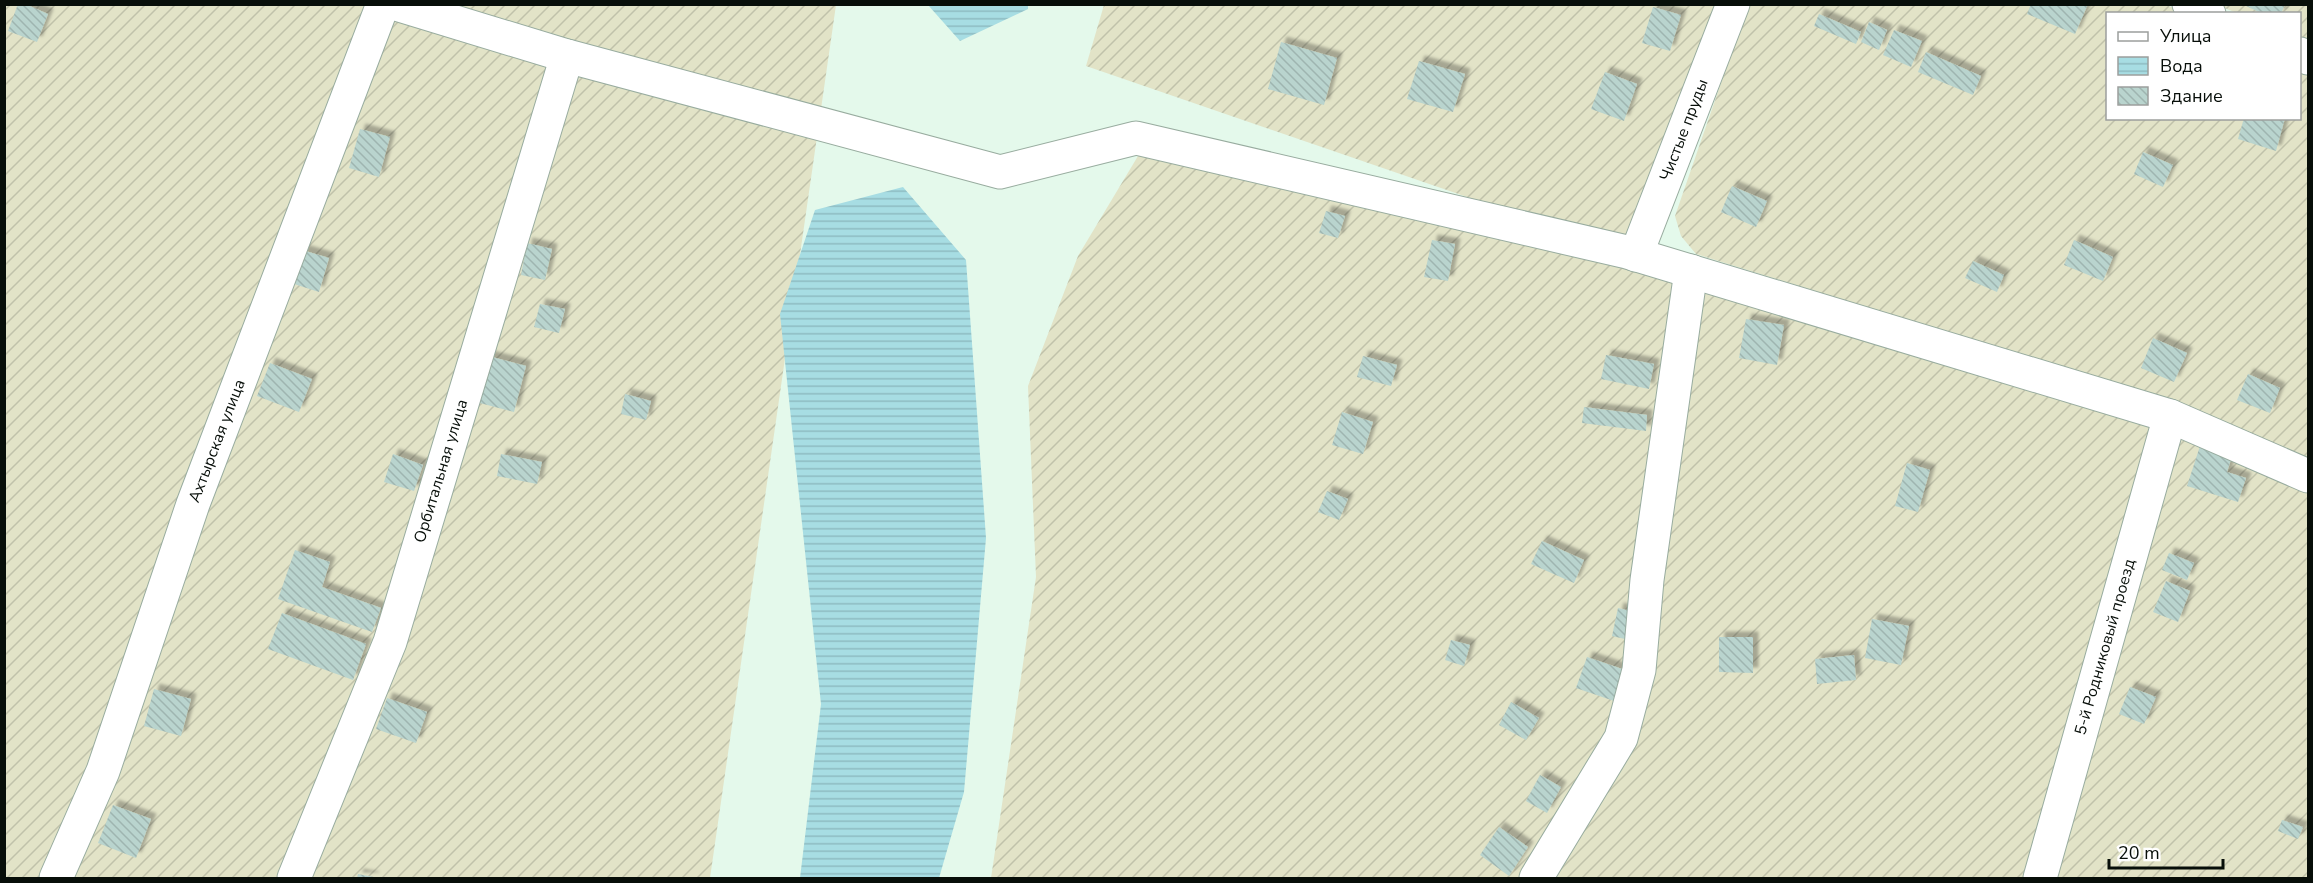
<svg xmlns="http://www.w3.org/2000/svg" width="2313" height="883" font-family="'Nunito Sans',sans-serif">
<defs>
<pattern id="garden-furrows" width="10" height="10" patternUnits="userSpaceOnUse" patternTransform="scale(1.5)"><rect width="10" height="10" fill="#e2e3c7"/><path d="M-1 1l2-2M0 10L10 0M9 11l2-2" fill="none" stroke="#c0c2aa"/></pattern>
<pattern id="water-rules" width="6" height="5" patternUnits="userSpaceOnUse" patternTransform="scale(1.5)"><rect width="6" height="5" fill="#a7dde3"/><path d="M0 2.5h6" fill="none" stroke="#8ebcc1"/></pattern>
<pattern id="building-back-hatch" width="6" height="6" patternUnits="userSpaceOnUse" patternTransform="scale(1.5)"><rect width="6" height="6" fill="#b9d4ce"/><path d="M-1 5l2 2M0 0l6 6M5-1l2 2" fill="none" stroke="#9eb5b0"/></pattern>
<filter id="shadow"><feDropShadow dx="5.5" dy="-5.5" stdDeviation="1.5" flood-color="#0004"/></filter>
</defs>
<rect width="100%" height="100%" fill="#e4f9eb"/>
<!-- garden -->
<g fill="url(#garden-furrows)">
<polygon points="5,5 836,5 710,878 5,878"/>
<polygon points="1104,5 1724,5 1627,252 1086,66"/>
<polygon points="1748,5 2166,5 2186,13 2108,14 2108,118 2300,118 2300,63 2308,67 2308,463 2174,403 1696,254 1681,236 1675,216"/>
<polygon points="2217,5 2308,5 2308,46 2300,41 2300,14 2237,13"/>
<polygon points="1141,151 1644,270 2170,423 2308,486 2308,878 991,878 1036,577 1028,386 1078,256"/>
</g>
<!-- water -->
<g fill="url(#water-rules)">
<polygon points="928,5 1028,4 1028,9 960,41"/>
<polygon points="903,187 966,260 986,538 964,792 939,878 800,878 821,704 780,314 815,210"/>
</g>
<!-- building -->
<g fill="url(#building-back-hatch)" filter="url(#shadow)">
<polygon points="18,4 25,4 48,14 37,42 8,31"/>
<polygon points="2031,4 2088,4 2075,34 2027,14"/>
<polygon points="2242,4 2285,4 2281,14 2263,14"/>
<polygon points="1653,7 1681,15 1670,51 1642,43"/>
<polygon points="1819,14 1861,32 1856,44 1814,26"/>
<polygon points="1869,22 1887,30 1879,50 1861,42"/>
<polygon points="1894,30 1922,41 1911,67 1883,55"/>
<polygon points="1281,42 1337,58 1324,105 1268,89"/>
<polygon points="1926,52 1981,76 1973,95 1918,72"/>
<polygon points="1419,61 1465,74 1453,112 1407,99"/>
<polygon points="1605,72 1637,84 1624,121 1591,109"/>
<polygon points="2244,118 2285,118 2276,151 2238,139"/>
<polygon points="360,129 390,137 379,177 349,168"/>
<polygon points="2143,152 2173,165 2163,187 2134,174"/>
<polygon points="1732,186 1767,201 1756,227 1721,212"/>
<polygon points="1326,211 1345,216 1338,238 1319,233"/>
<polygon points="1432,240 1455,244 1448,281 1424,277"/>
<polygon points="2074,240 2113,257 2103,281 2064,265"/>
<polygon points="527,243 552,249 545,280 521,275"/>
<polygon points="302,250 329,258 319,292 291,283"/>
<polygon points="1973,261 2004,275 1997,292 1965,278"/>
<polygon points="540,304 565,309 559,333 534,327"/>
<polygon points="1746,319 1784,325 1777,365 1739,358"/>
<polygon points="2153,338 2187,353 2174,382 2141,368"/>
<polygon points="1606,355 1654,364 1649,389 1601,379"/>
<polygon points="488,356 526,366 514,412 476,402"/>
<polygon points="1363,356 1397,365 1391,386 1357,377"/>
<polygon points="270,363 312,379 299,412 257,396"/>
<polygon points="2248,374 2280,388 2270,413 2237,400"/>
<polygon points="625,394 651,401 646,420 621,414"/>
<polygon points="1584,407 1647,415 1646,431 1582,423"/>
<polygon points="1342,412 1373,422 1363,454 1332,445"/>
<polygon points="2200,446 2232,456 2227,472 2246,478 2238,502 2187,486"/>
<polygon points="393,454 423,465 414,491 384,482"/>
<polygon points="501,454 542,462 537,484 497,476"/>
<polygon points="1907,463 1930,470 1918,512 1895,506"/>
<polygon points="1327,491 1348,499 1339,520 1318,512"/>
<polygon points="1542,541 1584,560 1574,583 1531,564"/>
<polygon points="295,550 330,562 322,587 381,608 372,632 278,599"/>
<polygon points="2169,553 2194,563 2187,580 2162,570"/>
<polygon points="2166,581 2190,591 2178,622 2153,612"/>
<polygon points="1618,608 1635,612 1629,640 1612,636"/>
<polygon points="282,613 366,644 353,680 268,649"/>
<polygon points="1872,619 1909,626 1901,665 1865,658"/>
<polygon points="1719,637 1753,637 1753,673 1719,672"/>
<polygon points="1451,640 1470,645 1464,666 1445,660"/>
<polygon points="1854,655 1856,680 1817,684 1815,659"/>
<polygon points="1587,657 1625,670 1614,701 1576,688"/>
<polygon points="2130,687 2156,697 2144,724 2119,714"/>
<polygon points="154,689 191,699 181,736 144,726"/>
<polygon points="387,698 427,712 416,743 376,729"/>
<polygon points="1511,702 1539,718 1526,740 1499,725"/>
<polygon points="1540,775 1561,787 1547,813 1526,801"/>
<polygon points="113,805 151,819 136,858 98,843"/>
<polygon points="2282,820 2303,827 2298,839 2278,831"/>
<polygon points="1499,827 1528,847 1509,876 1480,855"/>
<polygon points="358,874 374,877 374,878 357,878"/>
</g>
<g fill="none" stroke-linecap="round" stroke-linejoin="round">
<defs>
<g id="minor">
<polyline points="396,4 567,56 1000,172 1136,138 1627,252 2170,416 2308,476"/>
<polyline points="2189,4 2209,14"/>
<polyline points="2300,54 2308,58"/>
<polyline points="1636,255 1733,4"/>
<polyline points="56,878 103,771 193,504 383,4"/>
<polyline points="294,878 390,642 567,56"/>
<polyline points="1536,878 1621,738 1639,670 1647,580 1691,271"/>
<polyline points="2040,878 2170,416"/>
</g>
</defs>
<!-- minor casing -->
<use href="#minor" stroke="#98ac9f" stroke-width="35"/>
<!-- minor -->
<use href="#minor" stroke="#fff" stroke-width="33"/>
</g>
<g text-anchor="middle" dominant-baseline="central" stroke-width="4.5" stroke-linejoin="round" paint-order="stroke">
<!-- street labels -->
<g font-size="16" fill="#070e09" stroke="#fff">
<text transform="translate(1684 130) rotate(-69)">Чистые пруды</text>
<text transform="translate(217 441) rotate(-69)">Ахтырская улица</text>
<text transform="translate(441 471) rotate(-73)">Орбитальная улица</text>
<text transform="translate(2105 647) rotate(-74)">5-й Родниковый проезд</text>
</g>
</g>
<!-- border -->
<rect width="2313" height="883" fill="none" stroke="#070e09" stroke-width="12"/>
<!-- legend -->
<rect x="2106" y="12" width="195" height="108" fill="#ffffff" stroke="#9c9f9d" stroke-width="1.5"/>
<rect x="2118" y="32" width="30" height="9" fill="#ffffff" stroke="#9c9f9d" stroke-width="1.5"/>
<text x="2160" y="42" font-size="18" fill="#070e09">Улица</text>
<rect x="2118" y="57" width="30" height="18" fill="url(#water-rules)" stroke="#9c9f9d" stroke-width="1.5"/>
<text x="2160" y="72" font-size="18" fill="#070e09">Вода</text>
<rect x="2118" y="87" width="30" height="18" fill="url(#building-back-hatch)" stroke="#9c9f9d" stroke-width="1.5"/>
<text x="2160" y="102" font-size="18" fill="#070e09">Здание</text>
<!-- scale -->
<path d="M2109 859v9h114v-9" fill="none" stroke="#070e09" stroke-width="3"/>
<text x="2118" y="859" font-size="18" fill="#070e09" stroke="#ffffff" stroke-width="4.5" paint-order="stroke">20 m</text>
</svg>
